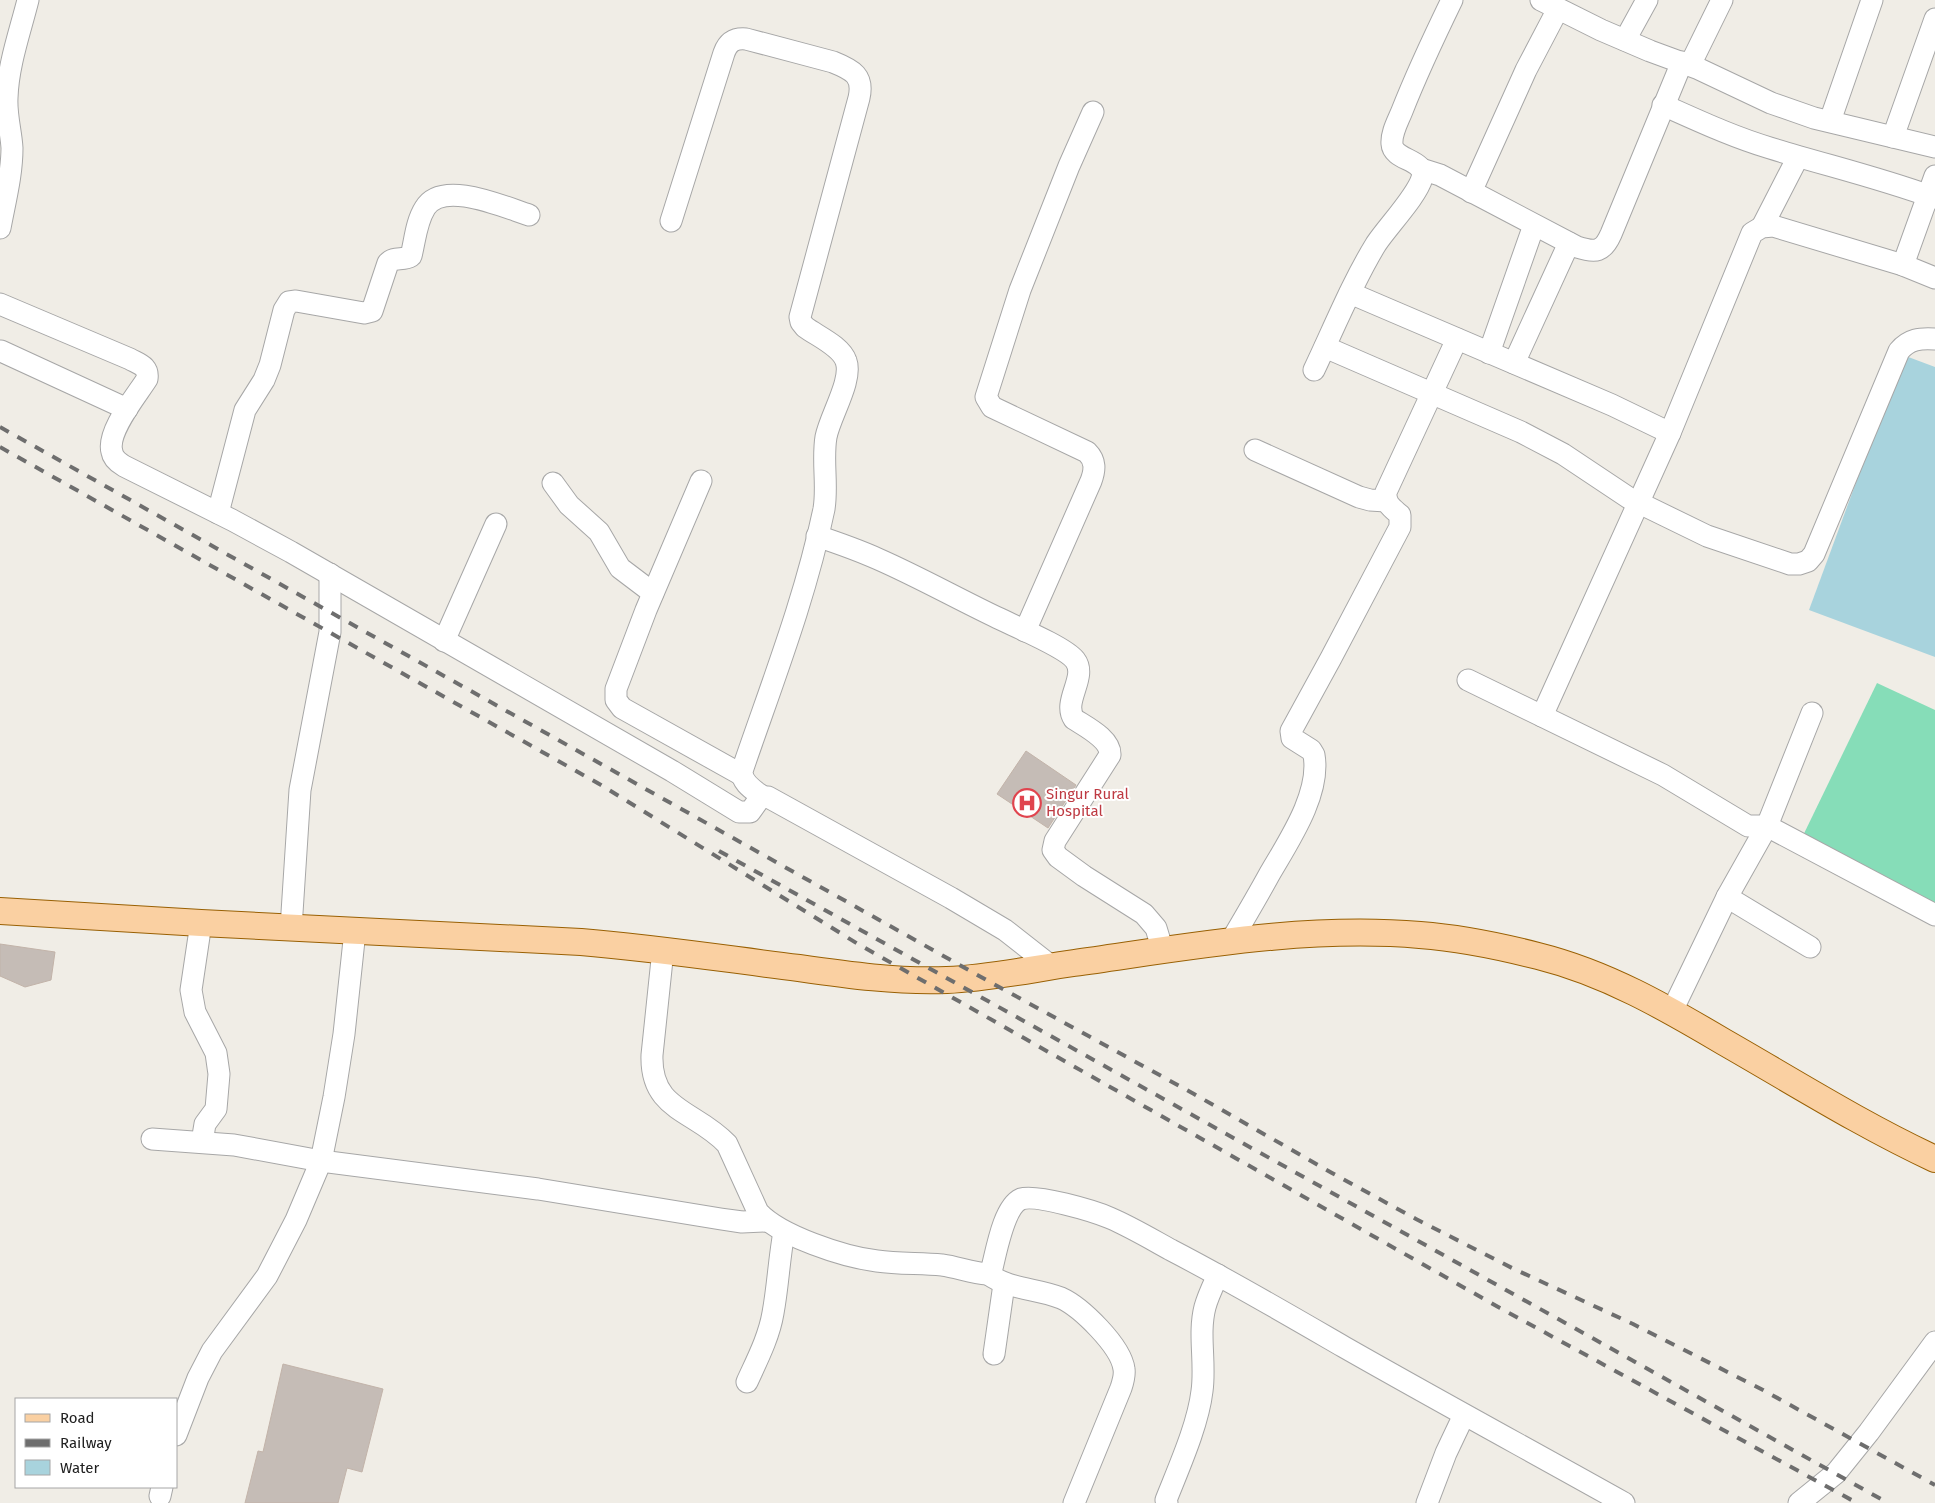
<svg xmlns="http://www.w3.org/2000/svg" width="1935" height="1503" font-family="'Fira Sans',sans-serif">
<rect width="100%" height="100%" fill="#f0ede6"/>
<!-- pitch -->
<polygon fill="#86ddb8" points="1877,683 1935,710 1935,917 1796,850"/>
<!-- water -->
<polygon fill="#a8d3dd" points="1903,355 1935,367 1935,657 1809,610"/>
<!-- building -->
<g fill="#c5bcb6" stroke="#c2b3a9">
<polygon points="1026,751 1076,785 1048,828 997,794"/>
<polygon points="0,944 55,952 51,980 25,987 0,976"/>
<polygon points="283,1364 383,1389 362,1472 347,1468 338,1503 245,1503 258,1451 263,1452"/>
</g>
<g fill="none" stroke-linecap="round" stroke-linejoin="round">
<defs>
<g id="minor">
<polyline points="1541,0 1601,30 1650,51 1699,69 1771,103 1814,118 1935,147"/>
<polyline points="1625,40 1647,0"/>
<polyline points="1690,65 1722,0"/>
<path d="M1663,105C1699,121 1733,137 1770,148C1825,165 1881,178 1935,198"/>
<polyline points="1830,121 1872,0"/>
<polyline points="1893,137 1935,19"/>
<path d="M1421,169L1440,175L1577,247C1596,253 1603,252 1611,234L1682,62"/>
<polyline points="1471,192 1526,70 1558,9"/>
<path d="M671,221L724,53C728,42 734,38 746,39L833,62C853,70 864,76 859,98L800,317L801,322L805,327C817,336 841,346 846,361C853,380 830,416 826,437C822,461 828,485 824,509C805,600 772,683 742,771C741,783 754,790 763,797"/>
<polyline points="1762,227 1798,157"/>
<path d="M0,228C5,201 12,175 12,148C11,131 6,115 7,98C8,65 20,32 28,0"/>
<polyline points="1903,265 1935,176"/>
<polyline points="1350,293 1612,405 1670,433"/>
<path d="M0,304L130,359C139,364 149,366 147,379C137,395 106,432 112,452C113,459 119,463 124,466L232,520L291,552L672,771L739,812H750L760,798L768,797L951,898L1005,930L1051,966"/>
<path d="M1325,347L1521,432L1563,454L1629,498L1707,536L1790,564H1799L1808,561L1814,554L1899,351C1909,339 1920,338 1935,339"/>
<polyline points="1,351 127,409"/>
<polyline points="1489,353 1534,225"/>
<polyline points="1514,363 1569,243"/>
<path d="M1314,370C1334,328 1352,283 1376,244C1388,226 1417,196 1422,178C1427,159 1393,161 1392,144C1391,133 1398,121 1402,111C1417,73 1434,37 1452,0"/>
<polyline points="1255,450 1359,497 1370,500 1386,501"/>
<polyline points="701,481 646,610 616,689 616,700 622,708 742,775"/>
<polyline points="553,483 569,505 599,532 620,568 653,593"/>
<path d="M218,513L245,410L264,380L270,365L284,310L289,302L296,301L364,313L372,311L388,263C394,256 403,261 411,256C415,241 416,222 425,208C442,179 504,207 529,215"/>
<path d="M817,536C838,543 858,550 878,559C919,577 958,599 998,618C1014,626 1065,647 1075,660C1088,677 1062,701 1074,719C1086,727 1111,739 1110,755L1055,841L1053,850L1058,857L1084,876L1144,914L1156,928L1163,951"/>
<path d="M1025,631L1091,481C1095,470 1096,461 1087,452L992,407L986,397L1020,290L1069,166L1093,112"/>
<polyline points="444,641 496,524"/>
<polyline points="1468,680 1663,775 1748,826 1767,826 1935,915"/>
<polyline points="1542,716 1670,433 1752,233 1762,227 1773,226 1903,265 1935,278"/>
<polyline points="1727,897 1810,947"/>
<polyline points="201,923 191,990 195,1012 216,1053 219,1074 216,1109 205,1124 202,1142"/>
<polyline points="291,928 300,790 330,632 330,574"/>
<path d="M1231,941C1244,919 1257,897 1269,875C1288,842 1321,794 1314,755L1311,750L1292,738L1291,731L1331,658L1400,527V515C1392,508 1385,504 1386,492L1457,339"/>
<path d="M663,950L652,1055C650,1111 695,1110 727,1144L758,1212C780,1236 844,1257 877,1261C898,1264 920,1263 942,1265C957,1267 972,1273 987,1274L991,1272C996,1254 1003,1207 1021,1199C1036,1194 1094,1211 1110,1218C1131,1227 1151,1239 1171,1250C1229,1280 1287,1314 1344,1347C1437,1400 1531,1451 1624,1503"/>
<polyline points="1672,1011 1727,897 1767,826 1812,713"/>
<polyline points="152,1139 234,1145 321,1161 538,1189 721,1219 742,1222 765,1221"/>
<path d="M988,1274C1010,1290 1036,1288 1061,1298C1081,1307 1121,1346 1124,1369C1125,1375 1123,1382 1121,1388L1074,1503"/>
<polyline points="994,1354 1004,1284"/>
<path d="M747,1382C757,1360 769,1337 773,1313C778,1286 779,1259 784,1232"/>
<polyline points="176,1435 198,1378 212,1351 267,1276 296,1220 321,1161 334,1097 344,1034 355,931"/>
<polyline points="160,1496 162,1487"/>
<path d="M1167,1503L1166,1500C1179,1467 1198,1425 1202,1391C1206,1363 1198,1334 1205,1307C1208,1296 1213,1286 1218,1275"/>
<polyline points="1427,1503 1446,1453 1464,1415"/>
<polyline points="1799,1503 1836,1473 1869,1432 1935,1342"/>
</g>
<path id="major" d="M0,911L201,923L581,942C654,948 726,959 799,968C848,975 898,982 947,980C990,978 1032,969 1074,963C1188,947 1305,925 1420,935C1460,938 1499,946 1538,956C1606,973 1665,1007 1724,1042C1794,1082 1862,1125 1935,1159"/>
</defs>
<!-- minor casing -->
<use href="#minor" stroke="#a7a7a7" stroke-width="23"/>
<!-- major casing -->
<use href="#major" stroke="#996003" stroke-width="28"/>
<!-- minor -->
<use href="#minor" stroke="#fff" stroke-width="21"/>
<!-- major -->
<use href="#major" stroke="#fad0a2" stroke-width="26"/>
<!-- rail -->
<g stroke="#6e6e6e" stroke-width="4" stroke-dasharray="10 10" stroke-linecap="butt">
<polyline points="0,427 981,977 1194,1094 1332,1173 1416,1219 1512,1268 1633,1324 1763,1390 1935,1485"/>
<polyline points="0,447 601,785 858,944 1500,1308 1857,1503"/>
<polyline points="719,851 1888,1503"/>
</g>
</g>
<!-- icons -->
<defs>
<symbol id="hospital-ring" viewBox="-11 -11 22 22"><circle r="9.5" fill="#fff" stroke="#e0444e" stroke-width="1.5"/><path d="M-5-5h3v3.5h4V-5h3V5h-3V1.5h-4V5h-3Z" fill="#e0444e"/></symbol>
</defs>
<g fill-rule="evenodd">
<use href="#hospital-ring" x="1011" y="787" width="32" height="32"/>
</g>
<g text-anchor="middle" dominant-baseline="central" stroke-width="4" stroke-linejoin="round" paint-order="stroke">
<!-- health labels -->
<g font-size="15" fill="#be3a42" stroke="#fff" text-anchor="start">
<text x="1046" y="794">Singur Rural<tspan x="1046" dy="17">Hospital</tspan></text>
</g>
</g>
<!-- legend -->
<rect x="15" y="1398" width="162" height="90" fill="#ffffff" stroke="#a6a6a6"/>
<rect x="25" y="1414" width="25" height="8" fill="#fad0a2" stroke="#a6a6a6"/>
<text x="60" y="1423" font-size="15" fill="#202020">Road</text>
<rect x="25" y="1439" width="25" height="8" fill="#6e6e6e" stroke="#a6a6a6"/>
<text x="60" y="1448" font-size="15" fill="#202020">Railway</text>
<rect x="25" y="1460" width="25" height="15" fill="#a8d3dd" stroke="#a6a6a6"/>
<text x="60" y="1473" font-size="15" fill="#202020">Water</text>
</svg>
